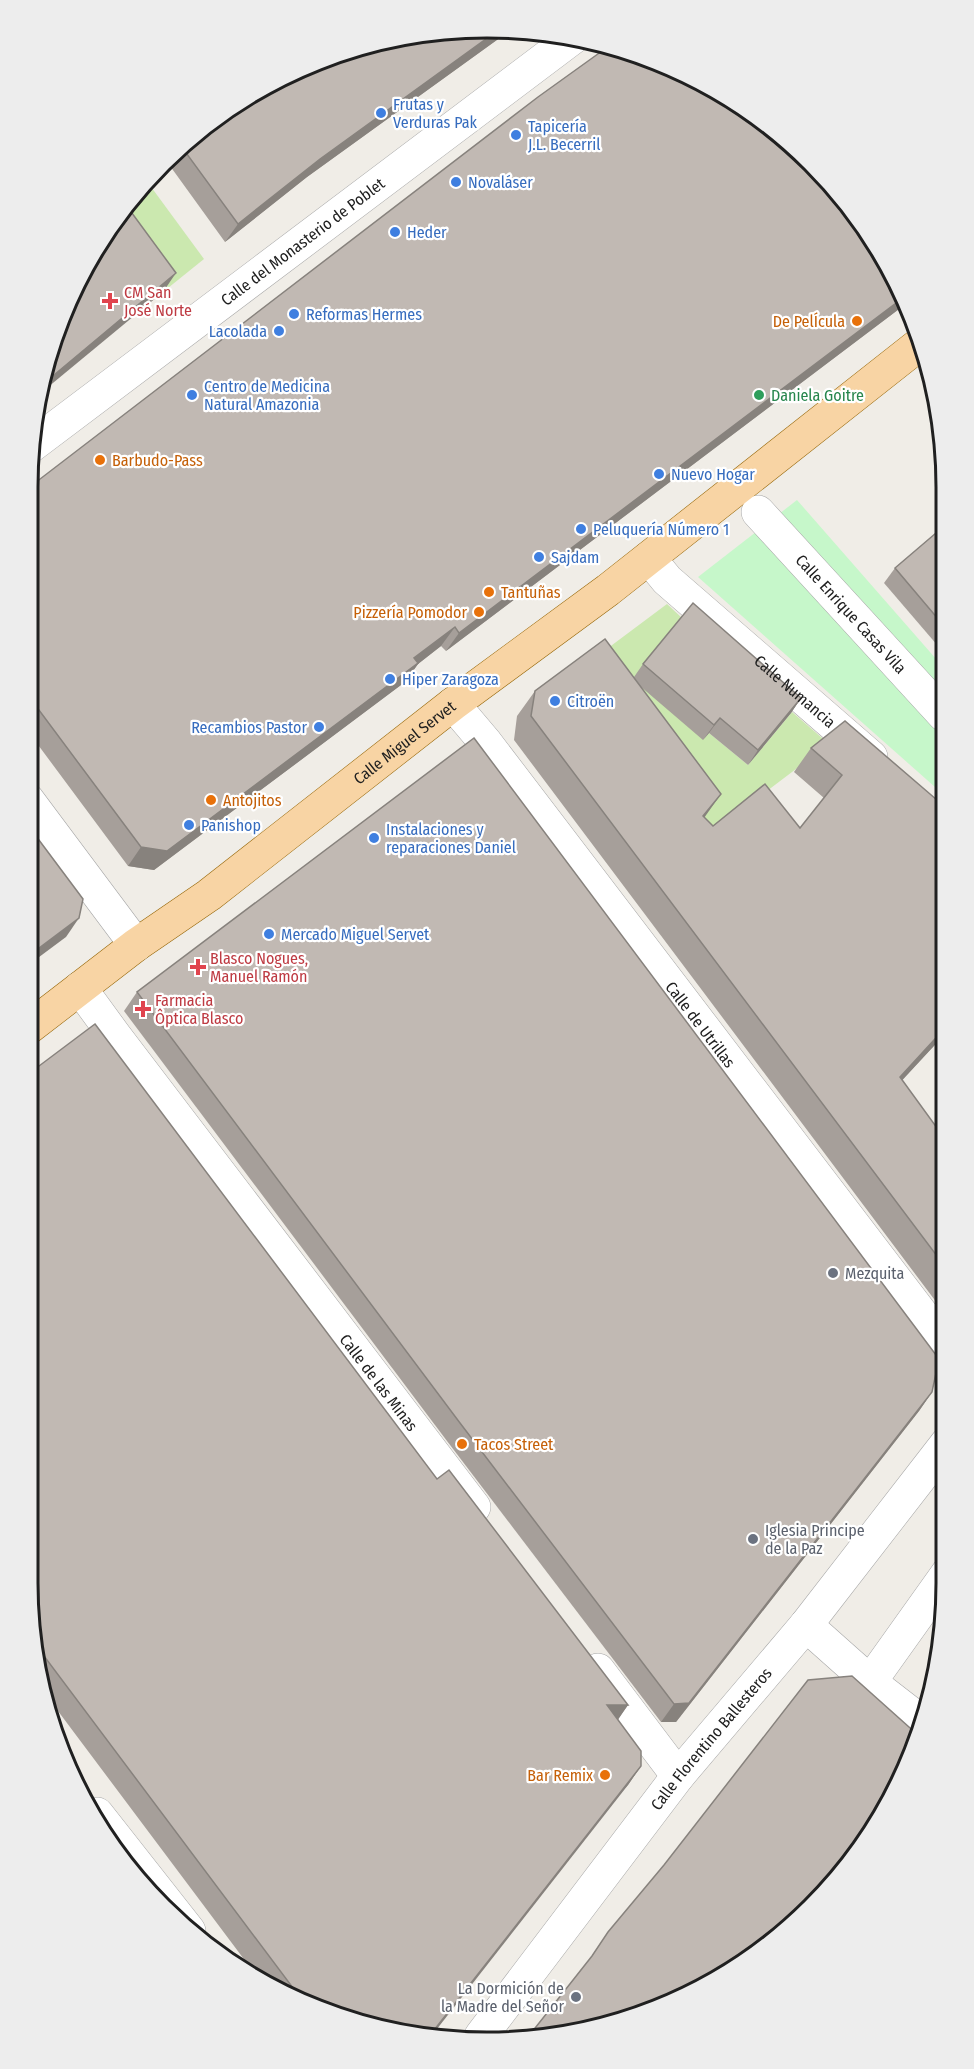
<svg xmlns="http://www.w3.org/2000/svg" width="974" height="2069" font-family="'Fira Sans Condensed',sans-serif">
<rect width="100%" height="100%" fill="#f0ede7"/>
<!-- grass -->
<g fill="#cbe8af">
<polygon points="146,180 204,259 163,292 112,222"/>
<polygon points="667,604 682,618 670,711 703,739 709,733 748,765 792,712 829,744 714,831 588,663"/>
</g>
<!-- park -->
<polygon fill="#c6f7ca" points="797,500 944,668 944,795 698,577"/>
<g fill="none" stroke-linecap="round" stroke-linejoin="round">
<defs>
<g id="minor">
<path id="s1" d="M31,446L575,36"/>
<path id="s2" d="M758,512L944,715"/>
<path id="s3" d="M649,558L667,580L871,757"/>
<path id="s4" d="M453,704L486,743L946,1346"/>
<polyline points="27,799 136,945"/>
<path id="s5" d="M80,988L115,1036L474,1507"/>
<polyline points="806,1625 870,1682 923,1723"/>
<polyline points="598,1670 678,1776"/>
<polyline points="870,1682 947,1574"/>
<polyline points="97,1814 189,1931"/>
<path id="s6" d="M481,2036L678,1776L806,1625L947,1443"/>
</g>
<g id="major">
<path id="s7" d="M27,1029L136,945L209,895L453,704L608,590L921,343"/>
</g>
</defs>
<!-- minor casing -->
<use href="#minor" stroke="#a7a7a7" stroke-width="34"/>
<!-- major casing -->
<use href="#major" stroke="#956607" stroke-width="34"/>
<!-- minor -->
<use href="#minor" stroke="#fff" stroke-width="33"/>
<!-- major -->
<use href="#major" stroke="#f8d4a4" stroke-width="33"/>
</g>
<!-- wall -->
<g fill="#a69f9a">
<polygon points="487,27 512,29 307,177 225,242 165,159 232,104"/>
<polygon points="852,207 907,303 446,651 441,646 418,664 405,682 154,870 128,866 27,730 27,489"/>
<polygon points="943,527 944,653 884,583 895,568"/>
<polygon points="643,664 801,698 791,713 748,765 709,733 703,740 640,686 705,818 713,826 800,828 824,798 794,772 811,748 944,806 945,1034 902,1080 945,1139 945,1138 946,1315 514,740 517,716 535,691 634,677"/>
<polygon points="137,992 932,1392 919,1411 676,1722 661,1722 447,1441 124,1011"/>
<polygon points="437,1479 628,1705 618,1719 641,1766 628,1785 397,2033 261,1982 46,1695 27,1582"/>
</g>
<!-- shaded-wall -->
<g fill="#87827d">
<polygon points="501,28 512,29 307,177 225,242 238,224 320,159"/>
<polygon points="176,273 163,292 36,397 39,385"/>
<polygon points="904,297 907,303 446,651 459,633"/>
<polygon points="455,627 441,646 418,664 405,682 154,870 128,866 141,847 414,658"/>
<polygon points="801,698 791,713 748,765 758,750"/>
<polygon points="720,718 709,733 703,740 714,725"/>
<polygon points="721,794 704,818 703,816"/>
<polygon points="79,918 66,937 27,966 27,957"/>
<polygon points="945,1028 945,1034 883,1101 900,1077"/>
<polygon points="932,1392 919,1411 676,1722 661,1722 674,1704"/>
<polygon points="607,1705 628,1705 615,1724"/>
<polygon points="641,1766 628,1785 433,2034 431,2034"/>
</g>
<!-- building -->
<g fill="#c1b9b3" stroke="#87827d" stroke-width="1.5">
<polygon points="487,27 501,28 320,159 238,224 181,146 232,104 311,62 398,36"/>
<polygon points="609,46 663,62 767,122 852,207 904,297 459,633 455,627 414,658 418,663 167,851 141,847 27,694 27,489 538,97"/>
<polygon points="126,205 176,273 54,375 39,385 62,311 105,231"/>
<polygon points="943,527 944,626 895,568"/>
<polygon points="693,603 801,698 758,750 720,718 714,725 643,664"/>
<polygon points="605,639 721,794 703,816 713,826 765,784 800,828 842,775 811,748 845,721 944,806 945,1028 900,1077 945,1139 945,1138 946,1268 531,716 535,691"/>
<polygon points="474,738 939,1359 932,1392 689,1703 674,1704 460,1423 137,992"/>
<polygon points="27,824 83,899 79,918 27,957"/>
<polygon points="95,1024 437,1479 449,1470 628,1705 607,1705 641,1751 641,1766 431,2034 397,2033 299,1996 38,1648 27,1582 27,1075"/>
<polygon points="852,1676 919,1736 912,1758 869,1838 813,1907 691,1994 547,2038 528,2037 592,1956 608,1932 664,1865 808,1680"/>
<polygon points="97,1814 174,1918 122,1862"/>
</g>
<!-- markers -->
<g fill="#3f7fe0" stroke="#fff" stroke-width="2">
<circle cx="381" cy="113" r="6"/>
<circle cx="516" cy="135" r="6"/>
<circle cx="456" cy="182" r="6"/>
<circle cx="395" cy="232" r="6"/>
<circle cx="294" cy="314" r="6"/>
<circle cx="279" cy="331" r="6"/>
<circle cx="192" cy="395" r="6"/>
<circle cx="659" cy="474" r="6"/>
<circle cx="581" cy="529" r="6"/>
<circle cx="539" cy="557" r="6"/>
<circle cx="390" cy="679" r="6"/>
<circle cx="555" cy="701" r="6"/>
<circle cx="319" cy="727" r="6"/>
<circle cx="189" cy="825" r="6"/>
<circle cx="374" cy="838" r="6"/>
<circle cx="269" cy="934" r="6"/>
</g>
<g fill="#e0444e" stroke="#fff" stroke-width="2">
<path d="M107 292h6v6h6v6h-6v6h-6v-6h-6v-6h6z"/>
<path d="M195 958h6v6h6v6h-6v6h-6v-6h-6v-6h6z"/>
<path d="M140 1000h6v6h6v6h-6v6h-6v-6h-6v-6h6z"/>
</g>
<g fill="#e8710a" stroke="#fff" stroke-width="2">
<circle cx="857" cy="321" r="6"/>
<circle cx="100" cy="460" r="6"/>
<circle cx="489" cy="592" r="6"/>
<circle cx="479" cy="612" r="6"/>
<circle cx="211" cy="800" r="6"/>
<circle cx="462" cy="1444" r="6"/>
<circle cx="605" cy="1775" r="6"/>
</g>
<circle fill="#2e9e5b" stroke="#fff" stroke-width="2" cx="759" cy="395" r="6"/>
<g fill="#6b7280" stroke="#fff" stroke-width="2">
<circle cx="833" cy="1273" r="6"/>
<circle cx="753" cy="1539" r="6"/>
<circle cx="576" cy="1997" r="6"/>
</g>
<g text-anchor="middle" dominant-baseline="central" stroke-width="4.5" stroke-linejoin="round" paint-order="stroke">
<!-- shop labels -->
<g font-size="16" fill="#366cbe" stroke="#fff" text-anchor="start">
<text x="393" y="104">Frutas y<tspan x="393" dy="18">Verduras Pak</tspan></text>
<text x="528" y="126">Tapicería<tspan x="528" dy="18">J.L. Becerril</tspan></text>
<text x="468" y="182">Novaláser</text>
<text x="407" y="232">Heder</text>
<text x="306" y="314">Reformas Hermes</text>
<text x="267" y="331" text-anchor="end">Lacolada</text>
<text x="204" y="386">Centro de Medicina<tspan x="204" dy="18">Natural Amazonia</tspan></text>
<text x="671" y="474">Nuevo Hogar</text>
<text x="593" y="529">Peluquería Número 1</text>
<text x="551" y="557">Sajdam</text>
<text x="402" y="679">Hiper Zaragoza</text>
<text x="567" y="701">Citroën</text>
<text x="307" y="727" text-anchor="end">Recambios Pastor</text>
<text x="201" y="825">Panishop</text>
<text x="386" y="829">Instalaciones y<tspan x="386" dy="18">reparaciones Daniel</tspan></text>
<text x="281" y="934">Mercado Miguel Servet</text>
</g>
<!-- street labels -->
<g font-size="16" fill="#202020" stroke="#fff">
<text stroke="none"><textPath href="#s1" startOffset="340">Calle del Monasterio de Poblet</textPath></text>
<text stroke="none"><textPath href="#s2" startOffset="138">Calle Enrique Casas Vila</textPath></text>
<text stroke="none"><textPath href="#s3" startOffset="198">Calle Numancia</textPath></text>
<text stroke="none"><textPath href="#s7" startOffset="474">Calle Miguel Servet</textPath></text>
<text stroke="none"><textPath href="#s4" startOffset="405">Calle de Utrillas</textPath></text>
<text stroke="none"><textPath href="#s5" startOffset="495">Calle de las Minas</textPath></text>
<text stroke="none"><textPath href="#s6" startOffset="376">Calle Florentino Ballesteros</textPath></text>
</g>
<!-- health labels -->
<g font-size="16" fill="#be3a42" stroke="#fff" text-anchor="start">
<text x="124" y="292">CM San<tspan x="124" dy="18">José Norte</tspan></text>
<text x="210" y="958">Blasco Nogues,<tspan x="210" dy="18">Manuel Ramón</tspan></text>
<text x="155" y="1000">Farmacia<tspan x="155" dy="18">Ôptica Blasco</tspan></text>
</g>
<!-- food labels -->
<g font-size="16" fill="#c56008" stroke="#fff" text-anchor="start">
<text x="845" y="321" text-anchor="end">De PelÍcula</text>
<text x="112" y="460">Barbudo-Pass</text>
<text x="501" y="592">Tantuñas</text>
<text x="467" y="612" text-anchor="end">Pizzería Pomodor</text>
<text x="223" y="800">Antojitos</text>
<text x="474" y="1444">Tacos Street</text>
<text x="593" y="1775" text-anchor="end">Bar Remix</text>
</g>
<!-- leisure labels -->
<g font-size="16" fill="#27864d" stroke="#fff" text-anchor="start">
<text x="771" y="395">Daniela Goitre</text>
</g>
<!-- worship labels -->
<g font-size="16" fill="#5b616d" stroke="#fff" text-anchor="start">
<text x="845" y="1273">Mezquita</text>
<text x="765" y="1530">Iglesia Principe<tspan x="765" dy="18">de la Paz</tspan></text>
<text x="564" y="1988" text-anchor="end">La Dormición de<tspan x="564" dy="18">la Madre del Señor</tspan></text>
</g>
</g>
<!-- crop -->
<path d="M0 0H974V2069H0ZM487 38H487A449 449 0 0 1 936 487V1583A449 449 0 0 1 487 2032H487A449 449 0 0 1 38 1583V487A449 449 0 0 1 487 38Z" fill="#ededed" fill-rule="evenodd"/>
<path fill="none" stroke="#202020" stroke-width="3" d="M487 38H487A449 449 0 0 1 936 487V1583A449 449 0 0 1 487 2032H487A449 449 0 0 1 38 1583V487A449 449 0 0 1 487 38Z"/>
</svg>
